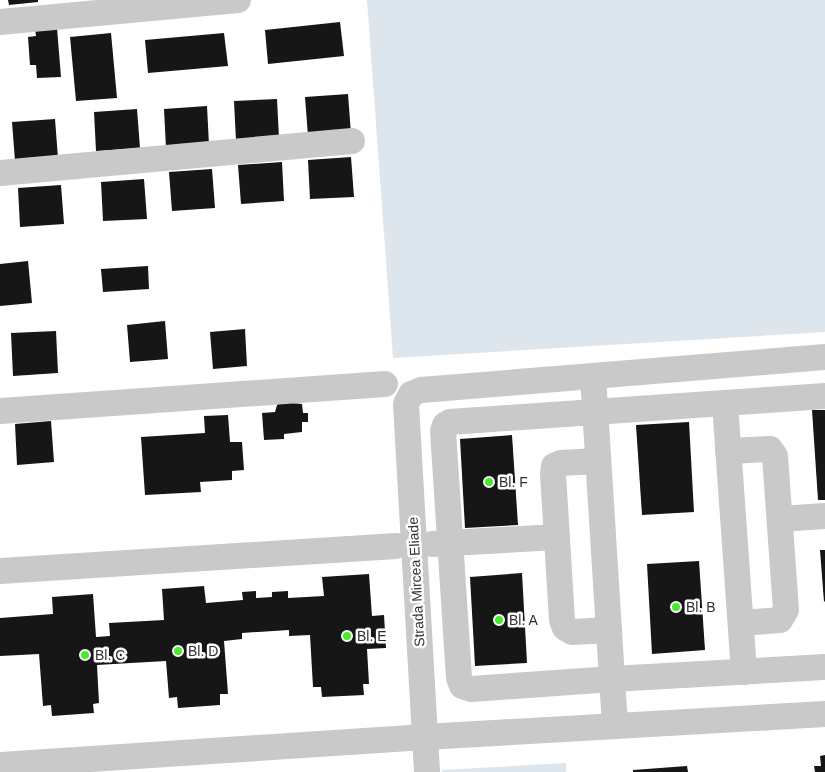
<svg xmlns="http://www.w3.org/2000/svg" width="825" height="772" font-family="Helvetica,sans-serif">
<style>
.green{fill:#dce6ec}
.building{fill:#161616}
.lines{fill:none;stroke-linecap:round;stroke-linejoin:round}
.minor{stroke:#c9c9c9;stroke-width:26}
.poi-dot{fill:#4ae92d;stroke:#fff;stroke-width:2}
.labels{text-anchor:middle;stroke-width:5;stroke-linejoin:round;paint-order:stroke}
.poi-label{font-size:14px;fill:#2f2f2f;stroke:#fff;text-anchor:start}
.street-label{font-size:14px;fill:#2f2f2f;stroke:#fff}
</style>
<rect width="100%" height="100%" fill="#fff"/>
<g class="green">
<polygon points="367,0 825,0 825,332 393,358"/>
<polygon points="566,763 566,772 442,772 442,770"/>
</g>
<g class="building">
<polygon points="8,0 38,0 38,2 9,5"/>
<polygon points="340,22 344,56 268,64 265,30"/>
<polygon points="57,28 61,77 37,78 36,65 30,65 28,37 36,36 35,29"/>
<polygon points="111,33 117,98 76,101 70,37"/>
<polygon points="224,33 228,66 148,73 145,40"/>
<polygon points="348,94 351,134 308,136 305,97"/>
<polygon points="277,99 279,138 236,141 234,101"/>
<polygon points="207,106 209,145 166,148 164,109"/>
<polygon points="137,109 140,148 96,151 94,112"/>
<polygon points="55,119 58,158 15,161 12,122"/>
<polygon points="351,157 354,197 310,199 308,160"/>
<polygon points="282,162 284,201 241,204 238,165"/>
<polygon points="212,169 215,208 172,211 169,172"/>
<polygon points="144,179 147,219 103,221 101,182"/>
<polygon points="61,185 64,224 20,227 18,188"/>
<polygon points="28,261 32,303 0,306 0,264"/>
<polygon points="148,266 149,289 103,292 101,269"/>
<polygon points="165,321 168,359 130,362 127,325"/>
<polygon points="245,329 247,366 213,369 210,332"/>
<polygon points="56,331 58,373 13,376 11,333"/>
<polygon points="281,402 302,404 303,413 308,413 308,422 302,422 302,432 284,434 284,439 264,440 262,413 275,412 277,405"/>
<polygon points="812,410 825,410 825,500 818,500"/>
<polygon points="228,415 230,442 242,442 244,470 232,471 232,480 200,482 201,492 145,495 141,437 205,433 204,416"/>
<polygon points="51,421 54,462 17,465 15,424"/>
<polygon points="689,422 694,512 642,515 636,425"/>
<polygon points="512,435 518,525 465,528 460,439"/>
<polygon points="820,550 825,550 825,601 824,602"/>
<polygon points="699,561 705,650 652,654 647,564"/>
<polygon points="522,573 527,663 475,666 470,577"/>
<polygon points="369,574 372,616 384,615 386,648 367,649 369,684 363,684 364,695 322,697 321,687 313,687 310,635 289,636 289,630 242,633 242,639 224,641 228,694 220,694 220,705 178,708 177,697 169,698 166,661 131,663 97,665 99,703 93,704 94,713 52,716 51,705 43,706 39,654 0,656 0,618 53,614 52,597 93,594 96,637 110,636 109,623 164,620 162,589 204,586 206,603 243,600 242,592 256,591 256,598 272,597 272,592 288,591 288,598 324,596 322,577"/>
<polygon points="825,755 825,772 815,772 814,766 821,766 820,756"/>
<polygon points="687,766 688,772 633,772 633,770"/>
</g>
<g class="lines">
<g class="minor">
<polyline points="0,22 238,0"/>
<polyline points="0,173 352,141"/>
<path d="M593,376C599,477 605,578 612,679L471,689L462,686L459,678L443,431L445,425L450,422C575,413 700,405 825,396"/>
<polyline points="725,403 744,672"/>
<polyline points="0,411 385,384"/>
<polyline points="728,451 770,449 775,456 786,610 780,620 742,623"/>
<polyline points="598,461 561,463 554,466 553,474 562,620 565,628 572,632 609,630"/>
<polyline points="781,519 825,516"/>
<polyline points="432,544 557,537"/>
<polyline points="0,571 396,546"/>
<polyline points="615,725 612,679 825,667"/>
<polyline points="0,765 425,737 825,714"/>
<polyline points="427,772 406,404 411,394 421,390 825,357"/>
</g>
</g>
<g class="poi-dot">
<circle cx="489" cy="482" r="5"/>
<circle cx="676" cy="607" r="5"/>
<circle cx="499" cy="620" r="5"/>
<circle cx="347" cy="636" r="5"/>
<circle cx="178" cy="651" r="5"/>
<circle cx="85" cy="655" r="5"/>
</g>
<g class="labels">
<g class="poi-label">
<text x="499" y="487">Bl. F</text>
<text x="686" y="612">Bl. B</text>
<text x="509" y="625">Bl. A</text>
<text x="357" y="641">Bl. E</text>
<text x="188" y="656">Bl. D</text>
<text x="95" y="660">Bl. C</text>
</g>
<g class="street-label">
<text transform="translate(416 582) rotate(-93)" y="5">Strada Mircea Eliade</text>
</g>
</g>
</svg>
